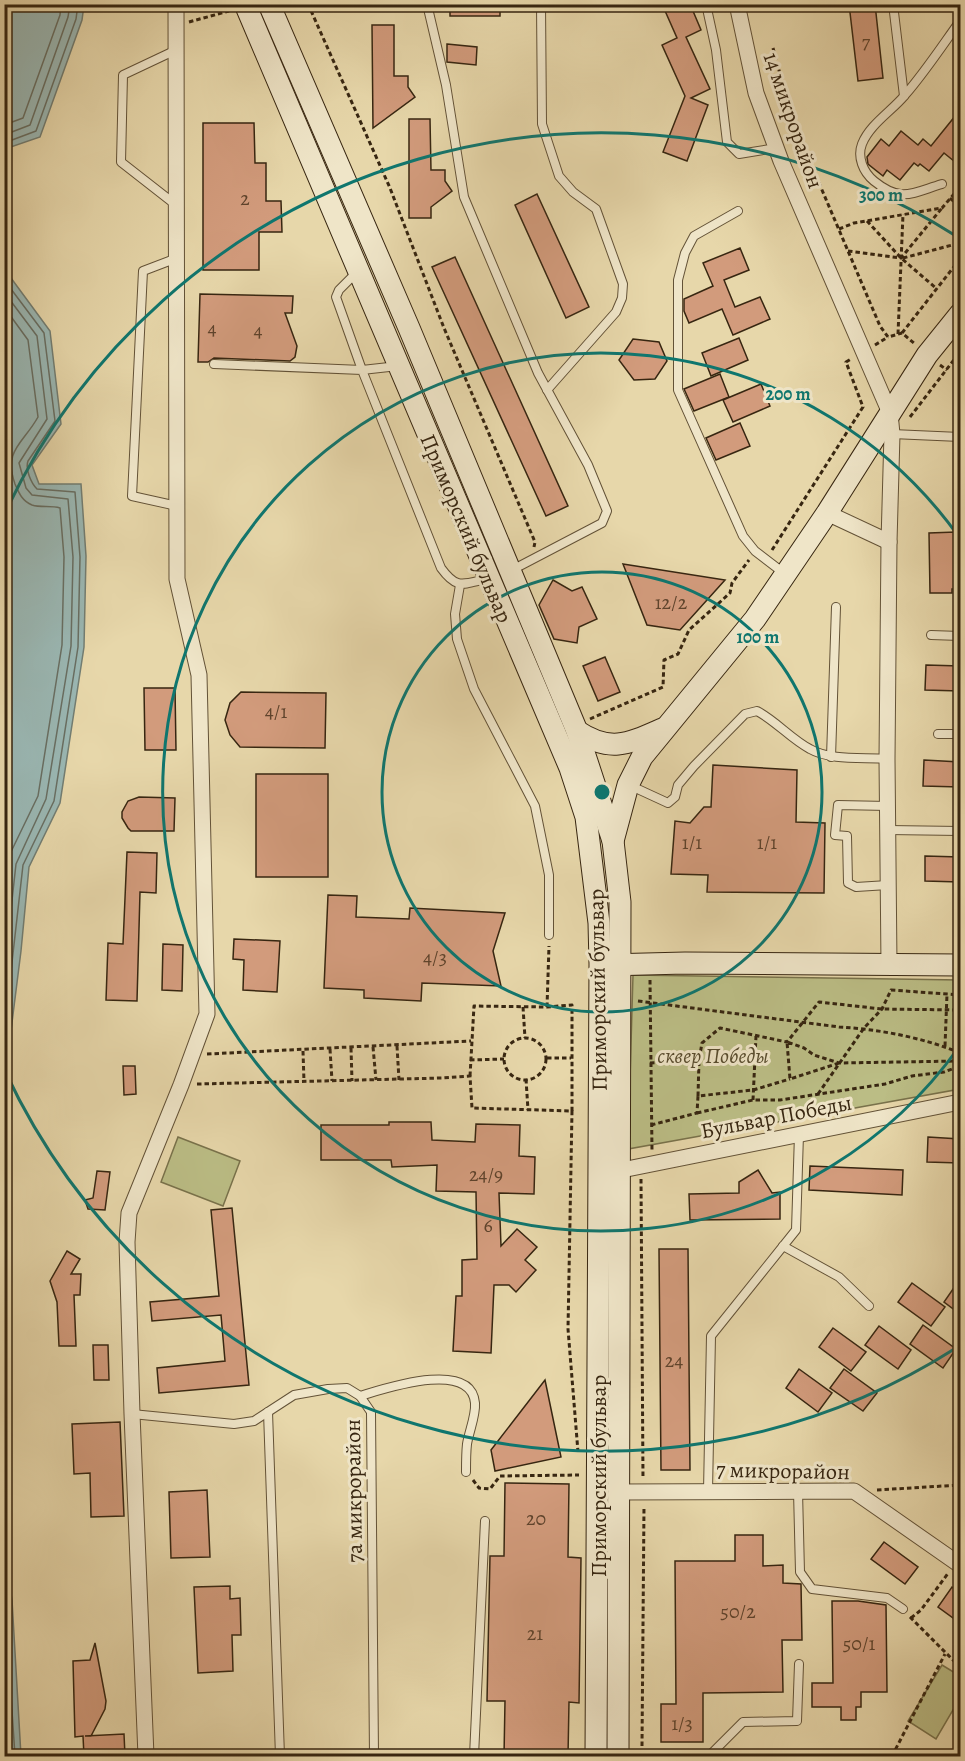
<svg xmlns="http://www.w3.org/2000/svg" width="965" height="1761" font-family="Alegreya,serif">
<style>
.green{fill:#bbbd85;stroke:#79724b;stroke-width:1.5}
.water{fill:#9ab7b3;stroke:#727d72;stroke-width:1.5}
.lines{fill:none;stroke-linecap:round;stroke-linejoin:round}
.shore{stroke:#686e62;stroke-width:1.5}
.building{fill:#d29b7c;stroke:#372611;stroke-width:1.5}
.lane-casing{stroke:#635237;stroke-width:10}
.street-casing{stroke:#635237;stroke-width:17}
.secondary-casing{stroke:#372611;stroke-width:23}
.path{stroke:#372611;stroke-width:3;stroke-dasharray:4.5 3;stroke-linecap:butt}
.lane{stroke:#efe5c8;stroke-width:8}
.street{stroke:#efe5c8;stroke-width:15}
.secondary{stroke:#efe5c8;stroke-width:21}
.ring{fill:none;stroke:#0f766e;stroke-width:3}
.labels{text-anchor:middle;stroke-width:6;stroke-linejoin:round;paint-order:stroke}
.number-label{font-size:20px;fill:#5e432c}
.street-label{font-size:22px;fill:#372611;stroke:#efe5c8}
.park-label{font-size:22px;font-style:italic;fill:#584c2e;stroke:#efe5c8}
.centre{fill:#0f766e;stroke:#efe5c8;stroke-width:3}
.ring-label{font-size:18px;text-anchor:middle;font-weight:bold;fill:#0f766e;stroke:#efe5c8;stroke-width:6;stroke-linejoin:round;paint-order:stroke}
</style>
<rect width="100%" height="100%" fill="#e7d7aa"/>
<filter id="stains"><feTurbulence type="fractalNoise" baseFrequency=".00333" numOctaves="4"/><feColorMatrix values="0 0 0 0 .2 0 0 0 0 .09 0 0 0 0 .02 0 0 0 .5 -.17"/></filter>
<radialGradient id="worn" r=".72"><stop offset=".6" stop-color="#630" stop-opacity="0"/><stop offset="1" stop-color="#630" stop-opacity=".3"/></radialGradient>
<g class="green">
<polygon points="633,975 960,980 960,1089 628,1149"/>
<polygon points="178,1137 240,1161 223,1206 161,1182"/>
<polygon points="942,1665 960,1676 960,1698 936,1739 908,1721"/>
</g>
<g class="water">
<polygon points="4,5 84,5 82,20 40,137 5,149"/>
<polygon points="5,277 11,278 50,331 61,424 32,465 39,484 81,484 86,556 84,647 60,803 29,867 21,951 5,1078"/>
<polygon points="4,1549 12,1600 21,1756 5,1756"/>
</g>
<g class="lines">
<g class="shore">
<polyline points="4,125 23,118 60,15 61,4"/>
<polyline points="4,135 30,125 68,17 70,4"/>
<polyline points="4,143 36,131 76,19 78,4"/>
<path d="M4,283L8,285L44,333L55,421L28,461C25,469 31,483 37,489L75,492L80,557L78,647L54,801L23,865L4,1033"/>
<polyline points="4,292 37,336 47,419 19,463 26,488 32,495 68,499 73,557 71,646 46,799 16,864 4,973"/>
<path d="M4,307L28,340L38,417C23,444 3,450 15,484C19,493 22,501 32,505C41,508 51,505 60,508L64,557L62,645L38,796L8,858L4,884"/>
<polyline points="4,1591 15,1756"/>
</g>
</g>
<g class="building">
<rect x="450" y="4" width="50" height="12"/>
<polygon points="662,4 690,4 701,30 686,37 710,89 691,98 708,105 687,161 663,152 685,96 662,45 677,38"/>
<polygon points="849,4 875,4 883,78 858,81"/>
<polygon points="372,25 394,25 394,76 408,76 408,87 415,97 373,128"/>
<polygon points="447,44 477,47 476,65 447,62"/>
<polygon points="960,110 960,166 944,153 929,171 920,164 918,166 914,163 900,180 887,170 883,176 868,164 867,157 881,139 889,146 901,131 918,145 923,139 931,146"/>
<polygon points="409,119 430,119 431,170 445,170 445,181 452,191 431,207 431,218 409,218"/>
<polygon points="203,123 254,123 255,163 266,163 266,201 281,201 282,232 259,232 259,270 203,270"/>
<polygon points="537,194 589,307 566,318 515,205"/>
<polygon points="740,248 749,270 724,280 735,307 760,297 770,319 733,335 722,309 689,323 684,311 684,299 713,286 703,263"/>
<polygon points="455,257 568,506 546,516 432,267"/>
<polygon points="200,294 293,296 292,313 285,313 297,346 295,357 290,361 214,358 208,362 198,362"/>
<polygon points="739,338 748,360 711,376 702,353"/>
<polygon points="633,339 659,342 667,361 655,379 634,380 619,360"/>
<polygon points="720,374 729,397 694,411 684,389"/>
<polygon points="761,384 770,406 733,422 723,400"/>
<polygon points="740,423 750,446 716,460 706,438"/>
<polygon points="956,532 956,539 960,539 960,589 952,589 952,593 930,593 929,533"/>
<polygon points="623,564 725,580 680,630 647,625"/>
<polygon points="553,580 572,591 582,587 597,619 579,627 577,643 554,639 539,605"/>
<polygon points="605,657 620,692 598,701 583,666"/>
<polygon points="926,665 960,666 960,691 925,690"/>
<polygon points="144,688 175,688 176,750 145,750"/>
<polygon points="241,692 326,693 325,748 240,747 230,735 225,720 230,703"/>
<polygon points="924,760 960,762 960,787 923,786"/>
<polygon points="713,765 797,770 796,822 825,823 824,893 707,892 708,875 671,874 675,821 690,823 704,807 711,807"/>
<rect x="256" y="774" width="72" height="103"/>
<polygon points="139,797 175,798 174,831 131,831 128,828 122,818 122,812 128,801"/>
<polygon points="127,852 157,853 156,893 140,892 137,1001 106,1000 108,943 123,944"/>
<polygon points="925,856 960,857 960,882 925,881"/>
<polygon points="328,895 357,896 356,917 409,919 410,908 505,913 493,951 501,986 422,983 421,1001 364,998 364,990 324,988"/>
<polygon points="234,939 280,941 277,992 243,990 244,960 233,959"/>
<polygon points="163,944 183,945 182,991 162,990"/>
<polygon points="123,1066 135,1066 136,1094 124,1095"/>
<polygon points="389,1122 431,1122 432,1140 475,1142 476,1124 520,1125 519,1156 535,1157 534,1194 499,1193 501,1246 517,1229 537,1247 525,1260 536,1270 516,1292 509,1285 494,1285 491,1353 453,1351 456,1296 462,1296 462,1260 477,1259 476,1192 436,1191 437,1165 392,1167 391,1160 321,1160 321,1125 389,1125"/>
<polygon points="928,1137 960,1139 960,1163 927,1162"/>
<polygon points="810,1166 903,1170 902,1195 809,1190"/>
<polygon points="758,1170 772,1193 780,1192 780,1219 690,1220 689,1194 739,1193 739,1182"/>
<polygon points="97,1171 110,1172 105,1210 88,1209 85,1200 93,1198"/>
<polygon points="232,1208 249,1385 159,1393 157,1368 225,1361 221,1315 152,1321 150,1302 219,1296 211,1210"/>
<polygon points="659,1249 688,1249 690,1470 661,1470"/>
<polygon points="67,1251 80,1259 71,1274 81,1274 80,1295 74,1295 76,1346 59,1346 57,1302 50,1281"/>
<polygon points="960,1279 960,1314 944,1302"/>
<polygon points="912,1283 945,1307 931,1326 898,1302"/>
<polygon points="923,1325 956,1349 943,1368 910,1344"/>
<polygon points="879,1326 911,1350 898,1369 865,1345"/>
<polygon points="833,1328 866,1352 851,1371 819,1347"/>
<polygon points="93,1345 108,1345 109,1380 94,1380"/>
<polygon points="799,1369 832,1393 818,1412 786,1388"/>
<polygon points="844,1369 877,1393 863,1411 830,1388"/>
<polygon points="545,1380 561,1457 495,1471 491,1450"/>
<polygon points="120,1422 124,1516 91,1517 90,1473 74,1474 72,1424"/>
<polygon points="505,1483 569,1484 568,1557 581,1558 579,1703 569,1702 568,1756 504,1756 505,1701 487,1701 490,1556 504,1556"/>
<polygon points="207,1490 210,1557 171,1558 169,1492"/>
<polygon points="735,1535 763,1535 763,1566 783,1565 783,1583 801,1584 802,1640 782,1640 783,1692 703,1693 703,1742 661,1742 661,1704 676,1704 675,1561 735,1561"/>
<polygon points="884,1542 918,1567 905,1584 871,1559"/>
<polygon points="230,1586 230,1599 240,1598 241,1635 232,1635 233,1671 198,1673 194,1587"/>
<polygon points="952,1587 960,1593 960,1623 938,1607"/>
<polygon points="832,1601 858,1601 886,1605 887,1692 861,1692 861,1707 856,1707 856,1720 841,1720 841,1707 812,1707 812,1683 833,1683"/>
<polygon points="95,1643 106,1701 105,1709 91,1736 85,1736 124,1734 125,1756 84,1756 83,1736 75,1737 73,1661 90,1660"/>
</g>
<g class="lines">
<g class="lane-casing">
<g id="lane">
<polyline points="427,4 446,85 464,197 538,373 588,465 607,511 602,523 512,570"/>
<polyline points="541,4 542,124 559,176 573,192 596,209 623,284 622,298 616,312 547,390"/>
<polyline points="706,4 716,50 727,142 739,154 776,148"/>
<polyline points="893,4 904,96"/>
<path d="M942,184C912,193 901,203 874,181C863,172 857,157 862,144C870,124 892,111 905,95C925,72 942,46 960,21"/>
<polyline points="176,205 121,162 123,75 176,50"/>
<polyline points="738,211 694,236 685,253 678,280 678,390 743,536 755,551 785,574"/>
<polyline points="177,258 143,271 132,496 177,506"/>
<polyline points="357,272 339,290 336,297 362,370 398,366"/>
<path d="M214,364L362,370L441,568C457,590 463,584 487,579"/>
<polyline points="892,434 960,437"/>
<polyline points="460,585 455,614 457,639 474,689 535,806 549,875 549,935"/>
<polyline points="931,635 960,636"/>
<polyline points="938,734 960,734"/>
<polyline points="831,757 836,607"/>
<path d="M629,785L668,803L675,797L678,785L694,766L745,714L757,711C776,721 791,739 810,749C831,761 863,757 887,759"/>
<polyline points="888,806 838,805 835,835 847,836 848,883 856,887 888,885"/>
<polyline points="888,830 960,831"/>
<polyline points="783,1246 839,1277 869,1306"/>
<path d="M360,1396C384,1389 471,1359 475,1403C476,1416 469,1431 467,1444C466,1453 466,1463 466,1472"/>
<polyline points="268,1412 280,1756"/>
<polyline points="132,1414 234,1424 254,1421 294,1395 328,1389 347,1388 360,1396 371,1412 374,1756"/>
<polyline points="708,1491 711,1336 796,1230 799,1134"/>
<polyline points="798,1491 800,1572 812,1589 887,1598 903,1609"/>
<polyline points="474,1756 485,1521"/>
<polyline points="619,1756 638,1756"/>
<polyline points="709,1756 743,1722 797,1721 799,1664"/>
</g>
</g>
<g class="street-casing">
<g id="street">
<polyline points="737,4 756,93 781,161 890,413 892,434 889,542 887,759 889,965"/>
<polyline points="827,513 889,542"/>
<polyline points="612,1172 960,1102"/>
<polyline points="618,1492 854,1491 960,1565"/>
<polyline points="146,1756 132,1414 127,1242 129,1213 181,1085 207,1014 199,675 177,579 176,4"/>
</g>
</g>
<g class="secondary-casing">
<g id="secondary">
<polyline points="245,4 570,768 586,817 599,923 600,964 596,1756"/>
<polyline points="269,4 409,328 577,731 613,841 620,902 618,1756"/>
<path d="M577,731C610,753 628,744 662,729"/>
<polyline points="613,841 628,785 642,757 755,619 827,513 927,355 960,314"/>
<polyline points="606,965 685,963 960,965"/>
</g>
</g>
<g class="path">
<polyline points="308,4 390,188 444,328 535,542 534,547"/>
<polyline points="189,22 229,11"/>
<polyline points="773,48 793,122 880,326 888,337 902,333 915,344"/>
<polyline points="950,198 960,207"/>
<polyline points="867,221 901,258 937,289"/>
<polyline points="839,229 854,223 942,208 960,187"/>
<polyline points="848,251 901,258 942,208"/>
<polyline points="903,258 960,243"/>
<polyline points="902,333 960,259"/>
<polyline points="898,334 903,214"/>
<polyline points="875,345 888,337"/>
<polyline points="940,365 947,370"/>
<polyline points="910,417 960,352"/>
<polyline points="772,550 863,407 846,362 851,359"/>
<polyline points="590,719 663,687 664,660 678,654 689,630 730,593 732,583 749,560"/>
<polyline points="650,980 652,1151"/>
<path d="M638,1001L839,1027C878,1029 925,1038 960,1053"/>
<polyline points="523,1007 525,1038"/>
<polyline points="547,1007 549,946"/>
<circle cx="525" cy="1059" r="21"/>
<polyline points="397,1046 399,1080"/>
<polyline points="945,1046 947,994"/>
<polyline points="373,1047 376,1080"/>
<polyline points="351,1048 352,1081"/>
<polyline points="330,1049 332,1081"/>
<polyline points="303,1051 304,1082"/>
<polyline points="207,1054 471,1041"/>
<polyline points="547,1058 571,1058"/>
<polyline points="470,1060 504,1059"/>
<polyline points="650,1063 699,1060"/>
<polyline points="839,1063 790,1079 787,1042 804,1048 814,1055 839,1063 960,1061"/>
<polyline points="470,1076 474,1006 547,1007 572,1005 572,1111"/>
<polyline points="526,1079 528,1110"/>
<polyline points="197,1084 442,1078 470,1076 472,1108 572,1111 568,1329 578,1452"/>
<polyline points="818,1094 864,1028 882,1009 891,990 960,995"/>
<polyline points="698,1096 699,1060 702,1043 720,1028 787,1042 819,1002 882,1009 960,1010"/>
<polyline points="753,1100 756,1036"/>
<polyline points="697,1113 753,1100 780,1100 885,1084 912,1076 944,1072 960,1066"/>
<polyline points="651,1125 697,1113 698,1096 753,1090 790,1079"/>
<polyline points="641,1179 643,1479"/>
<polyline points="473,1480 479,1488 490,1489 500,1476 579,1475"/>
<polyline points="877,1490 960,1485"/>
<polyline points="910,1617 960,1667"/>
<polyline points="911,1618 921,1610 949,1572"/>
<polyline points="642,1746 644,1506"/>
<polyline points="892,1756 945,1654"/>
</g>
<use href="#lane" class="lane"/>
<use href="#street" class="street"/>
<use href="#secondary" class="secondary"/>
</g>
<g class="ring">
<circle cx="602" cy="792" r="220"/>
<path d="M959 1047A439 439 0 1 1 959 537"/>
<path d="M956 1348A659 659 0 0 1 5 1071M5 513A659 659 0 0 1 956 236"/>
</g>
<g class="labels">
<g class="number-label">
<text x="866" y="48">7</text>
<text x="245" y="205">2</text>
<text x="212" y="335">4</text>
<text x="258" y="337">4</text>
<text x="671" y="609">12/2</text>
<text x="276" y="718">4/1</text>
<text x="692" y="849">1/1</text>
<text x="767" y="849">1/1</text>
<text x="435" y="964">4/3</text>
<text x="486" y="1181">24/9</text>
<text x="488" y="1232">6</text>
<text x="674" y="1367">24</text>
<text x="536" y="1525">20</text>
<text x="738" y="1618">50/2</text>
<text x="535" y="1640">21</text>
<text x="859" y="1650">50/1</text>
<text x="682" y="1730">1/3</text>
</g>
<g class="street-label">
<text transform="translate(794 120) rotate(71)" y="8">14 микрорайон</text>
<text transform="translate(467 528) rotate(67)" y="8">Приморский бульвар</text>
<text transform="translate(597 990) rotate(-91)" y="8">Приморский бульвар</text>
<text transform="translate(776 1116) rotate(-11)" y="8">Бульвар Победы</text>
<text transform="translate(783 1470) rotate(1)" y="8">7 микрорайон</text>
<text transform="translate(598 1476) rotate(-90)" y="8">Приморский бульвар</text>
<text transform="translate(353 1491) rotate(-91)" y="8">7а микрорайон</text>
</g>
<g class="park-label">
<text x="713" y="1063">сквер Победы</text>
</g>
</g>
<circle cx="602" cy="792" r="9" class="centre"/>
<g class="ring-label">
<text x="881" y="201">300 m</text>
<text x="788" y="400">200 m</text>
<text x="758" y="643">100 m</text>
</g>
<rect width="965" height="1761" fill="none" stroke="#e7d7aa" stroke-width="24"/>
<rect x="6" y="6" width="953" height="1749" fill="none" stroke="#372611" stroke-width="3"/>
<rect x="12" y="12" width="941" height="1737" fill="none" stroke="#372611" stroke-width="1.5"/>
<rect width="100%" height="100%" filter="url(#stains)"/>
<rect width="100%" height="100%" fill="url(#worn)"/>
</svg>
